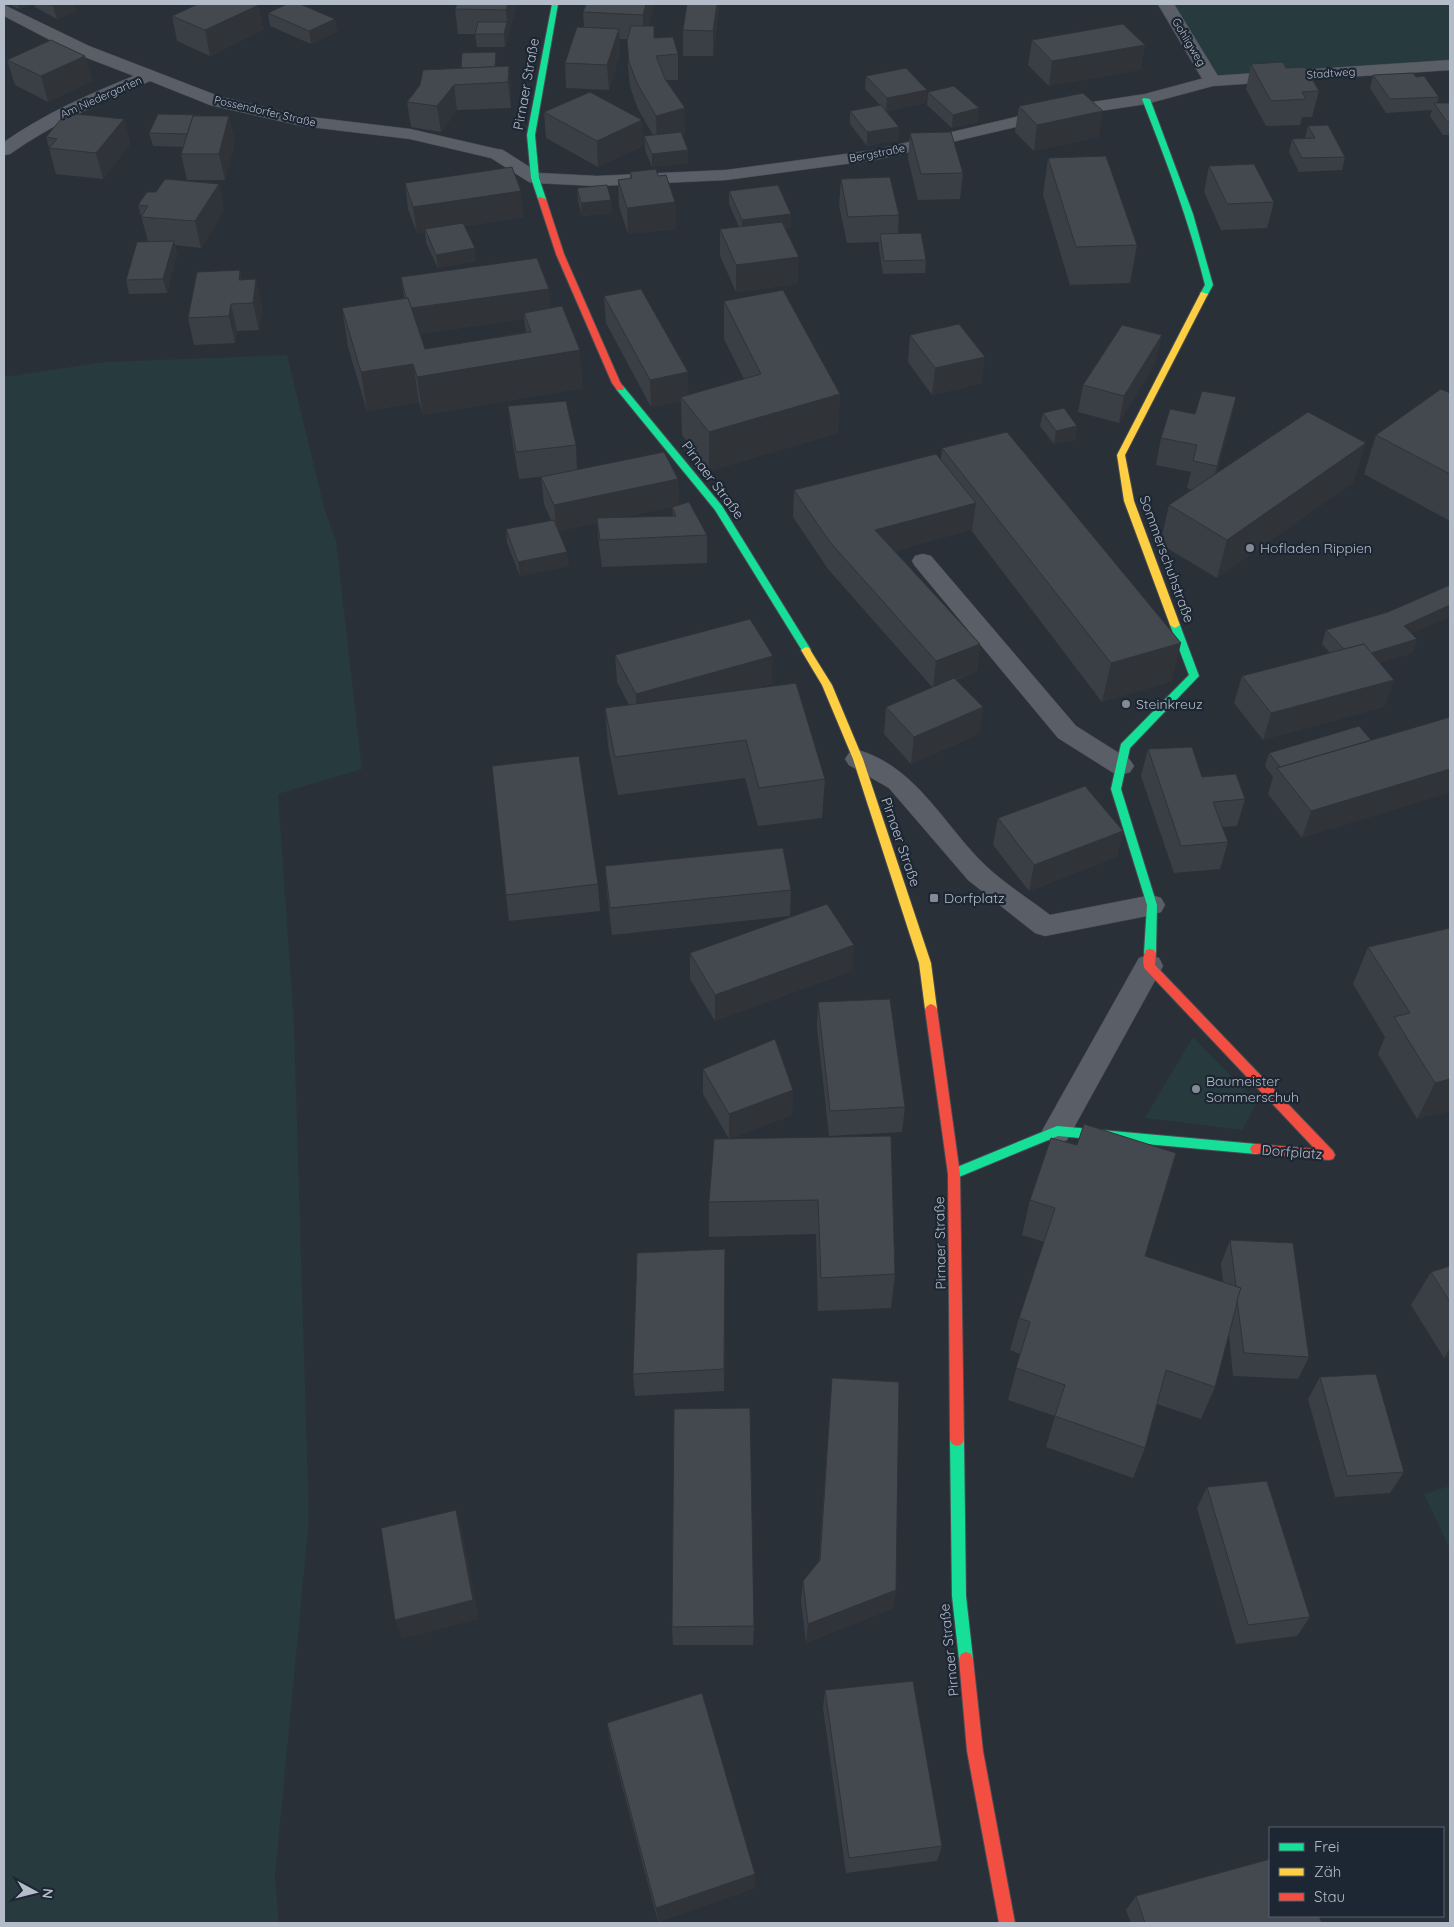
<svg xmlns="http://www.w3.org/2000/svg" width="1454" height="1927" font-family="Quicksand,sans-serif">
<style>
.green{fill:#273a3e}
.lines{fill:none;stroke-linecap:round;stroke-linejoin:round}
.lane-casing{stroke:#484c53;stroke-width:1}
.street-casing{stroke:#484c53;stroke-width:1}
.fast-casing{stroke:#484c53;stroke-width:2}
.slow-casing{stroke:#484c53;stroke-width:2}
.jam-casing{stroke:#484c53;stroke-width:2}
.lane{fill:#5a5e66;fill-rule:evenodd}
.street{fill:#5a5e66;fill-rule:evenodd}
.fast{fill:#16e098;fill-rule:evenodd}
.slow{fill:#ffcf43;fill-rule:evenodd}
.jam{fill:#f24e42;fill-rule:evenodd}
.wall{fill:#3a3f45;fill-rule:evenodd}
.shaded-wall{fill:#303338}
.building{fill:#444950;stroke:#303338}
.poi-dot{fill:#848b96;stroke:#1d2633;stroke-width:2}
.labels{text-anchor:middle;stroke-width:4.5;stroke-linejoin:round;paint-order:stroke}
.far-street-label{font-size:11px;fill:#b4bcc9;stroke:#1d2633}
.street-label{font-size:14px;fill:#b4bcc9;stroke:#1d2633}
.poi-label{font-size:14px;fill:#b4bcc9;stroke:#1d2633;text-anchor:start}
</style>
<rect width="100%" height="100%" fill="#2a3038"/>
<g class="green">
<polygon points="1166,4 1450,4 1450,65 1212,81"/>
<polygon points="287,355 324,507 336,541 362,769 278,794 294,1024 309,1519 275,1876 279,1923 4,1923 4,377 105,362"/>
<polygon points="1193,1037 1257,1102 1242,1130 1145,1118"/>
<polygon points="1450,1486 1450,1549 1424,1494"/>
</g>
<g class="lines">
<g class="lane-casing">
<g id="lane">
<polygon points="1158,4 1174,4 1221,81 1218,85 1206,85"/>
<polygon points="923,554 931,556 1076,726 1130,760 1134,766 1130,772 1121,775 1112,772 1058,738 915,566 912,561 915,556"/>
<polygon points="1149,955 1159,958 1163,966 1067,1140 1057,1143 1047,1140 1042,1131 1047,1122 1139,958"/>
</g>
</g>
<g class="street-casing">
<g id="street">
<path d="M4,5L89,46L221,97L302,116L410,129L497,149L503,150L539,173L597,176L726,170L875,150L1054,108L1145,94L1212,76L1450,60V70L1213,86L1146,104L1054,118L875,160L726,180L597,186L535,183L529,182L491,158L410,139L302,126L210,105L150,81C101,102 54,123 10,154L4,155V142C44,114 89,94 134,76L77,54L4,16Z"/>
<path d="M858,750C917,767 944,826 986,866C1005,884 1029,899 1050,915L1152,895L1161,898L1165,905L1161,912L1152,915L1045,936L1035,933L968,880L889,788L849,765L845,759L849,753Z"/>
</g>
</g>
<g class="fast-casing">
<g id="fast">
<polygon points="552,4 558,4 535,135 539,178 546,199 542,201 538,199 531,178 527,135"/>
<path d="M1144,98L1150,99L1193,214L1213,285L1207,296L1200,294L1205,285C1189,221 1166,160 1142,99Z"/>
<polygon points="620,385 623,386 722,506 811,650 809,652 803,652 715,510 617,390 616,388"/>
<polygon points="1175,622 1180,625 1199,676 1130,748 1121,789 1157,905 1156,953 1154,956 1146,956 1144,953 1147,905 1111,789 1121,744 1189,675 1170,625"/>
<polygon points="1057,1126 1256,1144 1260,1145 1262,1149 1260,1153 1256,1154 1058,1136 954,1179 950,1178 948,1174 950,1170"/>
<polygon points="957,1434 962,1436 964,1440 966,1596 973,1659 971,1664 966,1666 961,1664 959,1659 952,1596 950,1440 952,1436"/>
</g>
</g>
<g class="slow-casing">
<g id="slow">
<polygon points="1201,292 1208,294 1125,455 1134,501 1180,625 1175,628 1170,625 1124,501 1117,455"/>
<polygon points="806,647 809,648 832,685 863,759 931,963 937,1009 935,1012 927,1012 925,1009 919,963 853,759 822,685 801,650"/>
</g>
</g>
<g class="jam-casing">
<g id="jam">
<polygon points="539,197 546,199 564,254 620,382 624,388 623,390 617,390 612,383 556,254 538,199"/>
<path d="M1150,949L1154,950L1156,953L1155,965L1333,1151L1335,1155L1333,1159L1329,1160L1252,1153L1250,1149L1252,1145L1256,1144L1315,1149L1145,969C1142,964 1143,955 1146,950Z"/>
<polygon points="931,1004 935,1006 937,1009 960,1174 964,1440 962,1444 957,1446 952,1444 950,1440 948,1174 925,1009 927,1006"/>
<polygon points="966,1652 971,1654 973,1659 983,1751 1015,1923 999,1923 967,1751 959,1659 961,1654"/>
</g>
</g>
<use href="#lane" class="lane"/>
<use href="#street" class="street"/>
<use href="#fast" class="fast"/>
<use href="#slow" class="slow"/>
<use href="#jam" class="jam"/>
</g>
<g class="wall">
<polygon points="9,4 74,4 76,11 57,19 35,7 34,4 19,9"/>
<polygon points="457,4 517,4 505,47 477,47 475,34 458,34 455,9"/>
<polygon points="687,4 719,4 719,9 713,56 683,56 683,30"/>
<polygon points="653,10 648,26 654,38 678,54 678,80 666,80 685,108 685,134 682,135 688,163 652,167 645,150 644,136 653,135 638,109 630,87 628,66 628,39 619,39 620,54 609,90 566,88 565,63 584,27 583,12"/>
<polygon points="268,13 335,19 337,32 311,44 270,26"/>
<polygon points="172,16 264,29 210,56 177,41"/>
<polygon points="1032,40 1145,45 1140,70 1049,86 1028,65"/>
<polygon points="85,56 92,81 48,102 15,85 7,60"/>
<polygon points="1251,64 1286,68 1319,91 1312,117 1302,117 1300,125 1266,126 1246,89"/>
<polygon points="497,66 509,66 511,91 511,108 457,110 441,132 411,127 407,102"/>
<polygon points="1373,75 1416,77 1439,97 1437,103 1450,103 1450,135 1443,135 1430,116 1432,110 1386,113 1370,88"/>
<polygon points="866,76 927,90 926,103 886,112 899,127 898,140 867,146 850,124 850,111 880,105 865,89"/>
<polygon points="928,92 978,122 952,128 927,105"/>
<polygon points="1019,106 1099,137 1034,151 1015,132"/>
<polygon points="544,112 642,120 643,146 598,167 546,138"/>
<polygon points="201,116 235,141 225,180 187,180 181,154 183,147 153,146 149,133"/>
<polygon points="124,119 130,144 103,179 56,174 46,137"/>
<polygon points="1308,126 1345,157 1342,170 1299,172 1289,152 1292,139 1305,138"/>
<polygon points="910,133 963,173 960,199 918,200 908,159"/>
<polygon points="1048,158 1137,245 1130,283 1070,285 1043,195"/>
<polygon points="1209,166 1274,202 1267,228 1221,230 1204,192"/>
<polygon points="630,172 658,176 675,202 676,229 628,234 619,206 618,180 630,179"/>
<polygon points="841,179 899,215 898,234 926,260 925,273 883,274 879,248 879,242 847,243 839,205"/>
<polygon points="405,183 524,217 465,226 476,261 438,268 426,243 425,232 417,233 408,209"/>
<polygon points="219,184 224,210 201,248 175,245 177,254 167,293 129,294 126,280 148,241 138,205 156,192"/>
<polygon points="577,188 611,200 612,213 582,216 578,201"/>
<polygon points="729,191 791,214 791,227 785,228 798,284 736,292 720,256 720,229 739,227 729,204"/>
<polygon points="240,270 242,280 256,279 262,306 259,330 237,331 235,343 194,345 188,318"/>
<path d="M401,277L550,308L583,388L423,415L419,402L367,411L348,347L342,308L404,298ZM524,319L526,332L425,349L420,334Z"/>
<polygon points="604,296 688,395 744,379 724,339 724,301 840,394 838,433 709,471 682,435 681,401 651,407 606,323"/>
<polygon points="910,335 982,383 932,395 908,362"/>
<polygon points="1156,362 1119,423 1078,412 1083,385"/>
<polygon points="1450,393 1450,521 1364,474 1376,435"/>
<polygon points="1236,397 1230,424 1216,474 1354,482 1217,578 1160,544 1169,505 1192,490 1187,488 1191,472 1156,465 1161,438 1195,414"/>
<path d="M508,406L576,445L577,470L678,479L679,505L707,535V563L602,567L599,545L597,523L559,531L569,566L520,576L507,543L506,529L551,520L544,504L541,477L547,476L519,479L511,433ZM672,507L673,516L625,517Z"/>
<polygon points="1043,413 1077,426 1075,440 1054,444 1040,426"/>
<polygon points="942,448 1172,681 1102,702 971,530 895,551 980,644 977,671 956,680 983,707 979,734 911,764 884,734 886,707 932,687 828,569 793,517 794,490 941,459"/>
<polygon points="1326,630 1412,634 1417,639 1412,653 1379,663 1394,680 1384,707 1263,740 1234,703 1242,676 1330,653 1322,644"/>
<polygon points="615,655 772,683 752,689 825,779 822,818 758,826 745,778 618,795 608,746 605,708 629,705 617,682"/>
<polygon points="1359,726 1302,838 1268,794 1273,777 1265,766 1269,753"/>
<polygon points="1148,749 1245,799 1237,826 1222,827 1228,842 1220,869 1174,873 1141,776"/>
<polygon points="998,818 1123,831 1117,857 1029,891 993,845"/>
<polygon points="605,866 791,890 790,916 612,935 607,893"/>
<polygon points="598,884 600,911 509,921 506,895"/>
<polygon points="1450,928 1450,1111 1417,1119 1378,1054 1385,1037 1353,984 1368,947"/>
<polygon points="854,945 852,971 715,1021 690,979 690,953"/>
<polygon points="818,1002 905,1107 902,1132 829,1136 817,1027"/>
<polygon points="703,1069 793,1090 792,1115 729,1139 703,1094"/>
<polygon points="891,1136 895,1274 891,1308 818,1311 816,1234 709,1237 709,1202"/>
<polygon points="1051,1138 1145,1256 1223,1282 1221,1264 1230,1240 1309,1357 1298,1379 1233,1376 1229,1334 1215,1387 1201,1419 1157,1404 1145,1448 1133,1478 1046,1447 1055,1416 1008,1400 1020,1354 1010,1350 1019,1318 1044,1242 1022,1235 1030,1200"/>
<polygon points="1450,1266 1450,1356 1444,1358 1411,1305 1431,1272"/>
<polygon points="725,1273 724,1391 635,1396 633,1374"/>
<polygon points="1320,1377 1404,1472 1390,1493 1335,1497 1308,1399"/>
<polygon points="832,1378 896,1590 892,1609 806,1643 801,1601 803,1581 819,1561"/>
<polygon points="1207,1487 1310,1617 1297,1636 1236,1644 1197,1508"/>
<polygon points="754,1626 753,1645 673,1645 672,1627"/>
<polygon points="825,1690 942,1846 937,1861 846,1873 823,1708"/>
<polygon points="607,1723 755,1874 755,1888 658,1922 610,1740"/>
<polygon points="1136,1896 1322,1923 1131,1923 1126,1910"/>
</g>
<g class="shaded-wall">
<polygon points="18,4 34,4 19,9"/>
<polygon points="60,4 74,4 76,11 57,19 53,6"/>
<polygon points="508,4 517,4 505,47 504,34 507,22 506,10"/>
<polygon points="646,4 653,4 653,10 643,40 643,15"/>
<polygon points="717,4 719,4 719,9 713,56 713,31"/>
<polygon points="259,5 264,29 210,56 205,30"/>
<polygon points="335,19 337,32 311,44 309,31"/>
<polygon points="619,29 620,54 609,90 607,65"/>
<polygon points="1145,45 1140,70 1049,86 1052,61"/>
<polygon points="496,52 497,65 496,83 494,74"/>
<polygon points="85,56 92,81 48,102 41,76"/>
<polygon points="509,66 511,91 511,108 508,82"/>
<polygon points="454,85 457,110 441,132 437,106"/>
<polygon points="927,90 926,103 886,112 887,98"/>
<polygon points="685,108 685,134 657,142 656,116"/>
<polygon points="979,108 978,122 952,128 953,115"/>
<polygon points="1103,111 1099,137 1034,151 1037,125"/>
<polygon points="229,116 235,141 225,180 219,154"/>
<polygon points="124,119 130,144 103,179 96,153"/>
<polygon points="642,120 643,146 598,167 597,141"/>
<polygon points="899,127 898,140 867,146 867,132"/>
<polygon points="688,150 688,163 652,167 652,154"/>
<polygon points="219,184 224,210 201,248 195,221"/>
<polygon points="521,191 524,217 426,232 425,229 425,232 417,233 413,207"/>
<polygon points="611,200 612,213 582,216 581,203"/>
<polygon points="675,202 676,229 628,234 627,208"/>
<polygon points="791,214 791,227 742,233 742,220"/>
<polygon points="174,241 177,254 167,293 163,279"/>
<polygon points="475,248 476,261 438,268 436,255"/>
<polygon points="799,257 798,284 736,292 736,265"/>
<polygon points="240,270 246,297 239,280"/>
<polygon points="256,279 262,306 259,330 253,303"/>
<polygon points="549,289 551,315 524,313 524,319 413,335 409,309"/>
<polygon points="231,304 237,331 235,343 229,316"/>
<polygon points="1162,335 1156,362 1119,423 1124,396"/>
<polygon points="580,350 583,388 423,415 417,377"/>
<polygon points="985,357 982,383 932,395 935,368"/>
<polygon points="413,364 419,402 367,411 361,372"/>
<polygon points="688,372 689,399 681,397 681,401 651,407 650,380"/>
<polygon points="840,394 838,433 709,471 709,432"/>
<polygon points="1236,397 1230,424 1210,493 1217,466"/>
<polygon points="1077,426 1075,440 1054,444 1056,431"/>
<polygon points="1366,443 1354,482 1217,578 1227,540"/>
<polygon points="678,479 679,506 598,523 597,518 597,523 557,532 554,505"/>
<polygon points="976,503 972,530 873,557 875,530"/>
<polygon points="567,552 569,566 520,576 518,562"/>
<polygon points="1450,605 1450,617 1399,639 1404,626"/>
<polygon points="1417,639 1412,653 1348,673 1353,659"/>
<polygon points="1181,643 1172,681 1102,702 1111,663"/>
<polygon points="980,644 977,671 933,688 936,661"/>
<polygon points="773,656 772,683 637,721 636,694"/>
<polygon points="1394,680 1384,707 1263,740 1271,713"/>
<polygon points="983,707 979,734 911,764 914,737"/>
<polygon points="1450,769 1450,793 1302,838 1311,811"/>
<polygon points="1123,831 1117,857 1029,891 1034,865"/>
<polygon points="854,945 852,971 715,1021 715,995"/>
<polygon points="1450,1079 1450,1111 1417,1119 1435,1083"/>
<polygon points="793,1090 792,1115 729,1139 729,1114"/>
<polygon points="1450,1348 1450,1356 1444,1358"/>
<polygon points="456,1510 462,1530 479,1619 402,1639 395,1620"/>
<polygon points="896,1590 892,1609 806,1643 808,1624"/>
<polygon points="755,1874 755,1888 658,1922 656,1908"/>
</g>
<g class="building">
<polygon points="48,4 60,4 53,6"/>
<polygon points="198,4 257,4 259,5 205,30 172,16"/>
<polygon points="287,4 300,4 335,19 309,31 268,13"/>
<polygon points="457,4 508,4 506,10 455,9"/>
<polygon points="586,4 646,4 643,15 583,12"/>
<polygon points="687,4 717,4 713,31 683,30"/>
<polygon points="478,22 507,22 504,34 475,34"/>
<polygon points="1123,24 1145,45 1052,61 1032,40"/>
<polygon points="631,26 654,26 654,38 673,37 678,54 656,56 665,79 685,108 656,116 637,83 629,62 627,41"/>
<polygon points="577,27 619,29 607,65 565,63"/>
<polygon points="51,40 85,56 41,76 7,60"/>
<polygon points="496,52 495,67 461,68 462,53"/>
<polygon points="1283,62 1286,68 1305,67 1319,91 1302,92 1306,99 1271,101 1251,64"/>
<polygon points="509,66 508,82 454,85 437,106 407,102 420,85 423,70"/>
<polygon points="906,68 927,90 887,98 866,76"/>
<polygon points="1413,73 1416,77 1424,76 1439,97 1390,99 1373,75"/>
<polygon points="954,86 979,108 953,115 928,92"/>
<polygon points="590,92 642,120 597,141 544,112"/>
<polygon points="1083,93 1103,111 1037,125 1019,106"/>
<polygon points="1434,103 1450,103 1450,122 1447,122"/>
<polygon points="881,105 899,127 867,132 850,111"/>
<polygon points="66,113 124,119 96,153 49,148 57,139 46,137"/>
<polygon points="158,114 201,115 200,116 193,116 187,134 149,133"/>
<polygon points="193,116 229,116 219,154 181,154"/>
<polygon points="1328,125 1345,157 1302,158 1292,139 1315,138 1308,126"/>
<polygon points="681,132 688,150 652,154 644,136"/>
<polygon points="951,132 963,173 921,174 910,133"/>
<polygon points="1106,156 1137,245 1076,247 1048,158"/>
<polygon points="1254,164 1274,202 1227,204 1209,166"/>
<polygon points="512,167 521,191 413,207 405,183"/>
<polygon points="656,169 658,176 666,175 675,202 627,208 618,180 632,178 630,172"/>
<polygon points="890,177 899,215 848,217 841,179"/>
<polygon points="165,179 219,184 195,221 141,217 148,206 138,205 147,192 156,192"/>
<polygon points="607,185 611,200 581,203 577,188"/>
<polygon points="778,185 791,214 742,220 729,191"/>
<polygon points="782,222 799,257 736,265 720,229"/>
<polygon points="463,223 475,248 436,255 425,229"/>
<polygon points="921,233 926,260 884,261 880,234"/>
<polygon points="174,241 163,279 126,280 137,242"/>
<polygon points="537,258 549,289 411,308 408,298 406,298 401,277"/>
<polygon points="240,270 239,280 256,279 253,303 231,304 229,316 188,318 197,272"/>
<polygon points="641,289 688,372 650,380 604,296"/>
<polygon points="783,290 840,394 709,432 681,397 761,374 724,301"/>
<polygon points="408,298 425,349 531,332 524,313 562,306 580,350 417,377 413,364 361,372 342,308"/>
<polygon points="959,324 985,357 935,368 910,335"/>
<polygon points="1122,325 1162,335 1124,396 1083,385"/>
<polygon points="1441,389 1450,393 1450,474 1376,435"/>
<polygon points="1202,391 1236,397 1217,466 1193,461 1197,445 1161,438 1170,409 1195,414"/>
<polygon points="566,401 576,445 516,452 508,406"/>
<polygon points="1064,408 1077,426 1056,431 1043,413"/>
<polygon points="1308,412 1366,443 1227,540 1169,505"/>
<polygon points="1007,432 1181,643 1111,663 942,448"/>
<polygon points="664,452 678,479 554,505 541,477"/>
<polygon points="936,454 976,503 875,530 980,644 936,661 830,542 794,490"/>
<polygon points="689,502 707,535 600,540 597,518 676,516 672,507"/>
<polygon points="554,520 567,552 518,562 506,529"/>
<polygon points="1450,585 1450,605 1404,626 1417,639 1371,653 1364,644 1344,649 1326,630 1388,612"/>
<polygon points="750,619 773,656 636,694 615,655"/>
<polygon points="1364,644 1394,680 1271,713 1242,676"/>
<polygon points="954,678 983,707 914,737 886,707"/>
<polygon points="796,683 825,779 759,788 746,740 615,757 605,708"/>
<polygon points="1450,717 1450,769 1311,811 1277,768"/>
<polygon points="1359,726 1371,740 1280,767 1269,753"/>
<polygon points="1192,747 1202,777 1236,774 1245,799 1213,802 1228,842 1181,846 1148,749"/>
<polygon points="579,756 598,884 506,895 492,766"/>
<polygon points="1085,786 1123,831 1034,865 998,818"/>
<polygon points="783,848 791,890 610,908 605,866"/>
<polygon points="827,904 854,945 715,995 690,953"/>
<polygon points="1450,928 1450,1079 1435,1083 1394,1017 1410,1013 1368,947"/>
<polygon points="890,999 905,1107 830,1111 818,1002"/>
<polygon points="775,1039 793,1090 729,1114 703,1069"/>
<polygon points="1084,1124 1176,1153 1145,1256 1241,1288 1215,1387 1166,1370 1145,1448 1055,1416 1065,1385 1016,1368 1030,1322 1019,1318 1055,1208 1030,1200 1051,1138 1077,1145"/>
<polygon points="891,1136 895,1274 821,1278 818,1200 709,1202 714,1139"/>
<polygon points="1230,1240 1293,1243 1309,1357 1244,1353 1237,1300 1241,1288 1236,1286"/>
<polygon points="725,1249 724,1369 633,1374 637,1253"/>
<polygon points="1450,1266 1450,1302 1431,1272"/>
<polygon points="1376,1374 1404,1472 1347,1476 1320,1377"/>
<polygon points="832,1378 899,1382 896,1590 808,1624 803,1581 820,1560"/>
<polygon points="750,1408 754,1626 672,1627 674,1409"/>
<polygon points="1267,1481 1310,1617 1248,1625 1207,1487"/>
<polygon points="456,1510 473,1600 395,1620 381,1528"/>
<polygon points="913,1681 942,1846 849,1858 825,1690"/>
<polygon points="702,1693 755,1874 656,1908 607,1723"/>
<polygon points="1270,1859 1270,1916 1319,1916 1322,1923 1145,1923 1136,1896"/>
</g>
<g class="poi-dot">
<circle cx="1250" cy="548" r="5"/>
<circle cx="1126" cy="704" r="5"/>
<rect x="929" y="893" width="10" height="10" rx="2.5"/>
<circle cx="1196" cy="1089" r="5"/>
</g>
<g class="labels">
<g class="far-street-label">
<text transform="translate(1189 42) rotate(59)" y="4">Gohligweg</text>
<text transform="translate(1331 73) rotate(-4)" y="4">Stadtweg</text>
<text transform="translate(101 97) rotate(-24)" y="4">Am Niedergarten</text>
<text transform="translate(265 111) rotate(13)" y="4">Possendorfer Straße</text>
<text transform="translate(877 153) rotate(-11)" y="4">Bergstraße</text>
</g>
<g class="street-label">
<text transform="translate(526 84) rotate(-80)" y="5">Pirnaer Straße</text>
<text transform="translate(713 480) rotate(53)" y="5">Pirnaer Straße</text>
<text transform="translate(1167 559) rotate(70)" y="5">Sommerschuhstraße</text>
<text transform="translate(901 842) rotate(71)" y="5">Pirnaer Straße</text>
<text transform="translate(1292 1152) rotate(4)" y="5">Dorfplatz</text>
<text transform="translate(940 1243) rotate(-91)" y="5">Pirnaer Straße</text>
<text transform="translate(949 1650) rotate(-96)" y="5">Pirnaer Straße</text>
</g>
<g class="poi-label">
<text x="1260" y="553">Hofladen Rippien</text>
<text x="1136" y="709">Steinkreuz</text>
<text x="944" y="903">Dorfplatz</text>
<text x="1206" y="1086">Baumeister<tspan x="1206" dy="16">Sommerschuh</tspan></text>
</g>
</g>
<rect width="1454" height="1927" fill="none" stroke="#b4bcc9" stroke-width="10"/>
<rect x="1269" y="1827" width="175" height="90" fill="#1d2633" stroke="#59626f"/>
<rect x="1279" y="1843" width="25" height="8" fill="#16e098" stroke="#59626f"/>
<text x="1314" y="1852" font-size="15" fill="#b4bcc9">Frei</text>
<rect x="1279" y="1868" width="25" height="8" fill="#ffcf43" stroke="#59626f"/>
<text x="1314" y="1877" font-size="15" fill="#b4bcc9">Zäh</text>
<rect x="1279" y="1893" width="25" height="8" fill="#f24e42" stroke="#59626f"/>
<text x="1314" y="1902" font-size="15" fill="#b4bcc9">Stau</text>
<g transform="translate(35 1892) rotate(97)" stroke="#1d2633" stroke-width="4" paint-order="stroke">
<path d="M0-4L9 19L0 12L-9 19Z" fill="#b4bcc9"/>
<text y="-8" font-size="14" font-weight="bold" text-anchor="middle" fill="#b4bcc9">N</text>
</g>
</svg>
